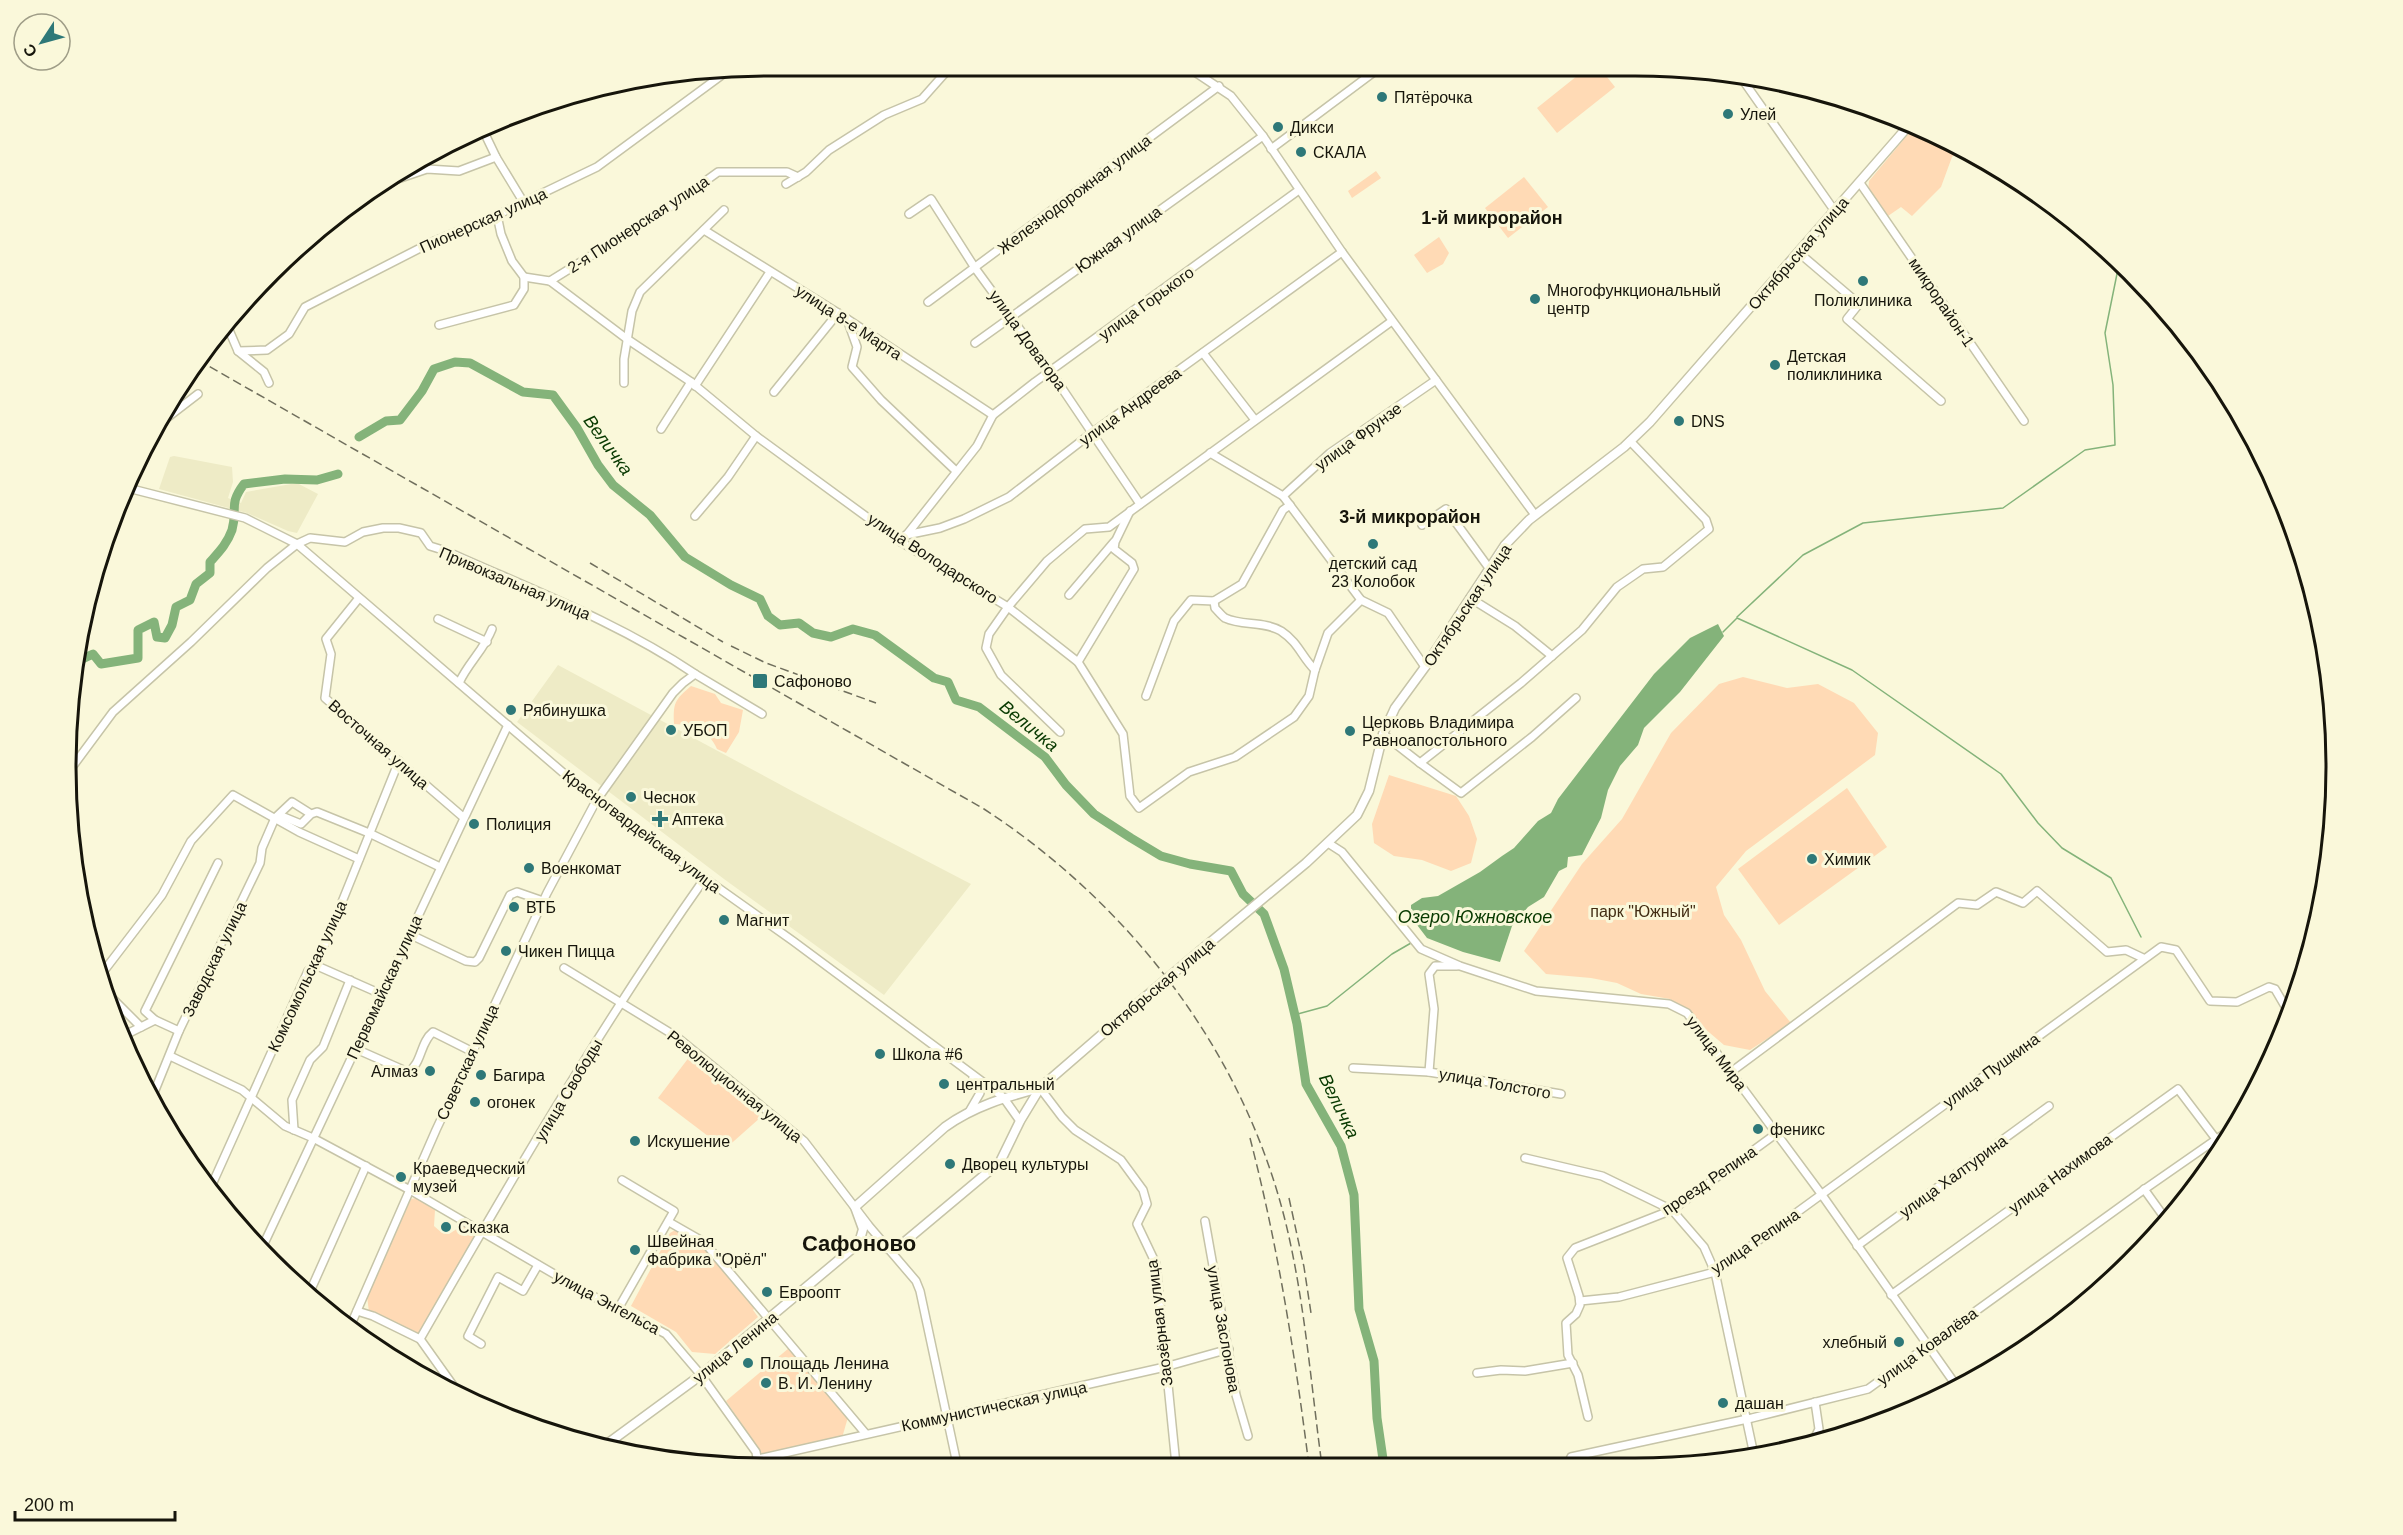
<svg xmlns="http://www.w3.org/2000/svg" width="2403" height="1535" font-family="Arial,sans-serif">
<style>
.built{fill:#eeebc6}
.green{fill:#ffdab5}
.water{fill:#84b37a}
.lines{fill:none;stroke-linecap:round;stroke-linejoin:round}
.stream{stroke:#84b37a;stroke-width:1.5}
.river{stroke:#84b37a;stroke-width:9}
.minor-casing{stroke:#c6c4a8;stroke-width:10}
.major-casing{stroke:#c6c4a8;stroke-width:11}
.minor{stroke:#fff;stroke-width:7}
.major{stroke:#fff;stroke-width:8}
.rail{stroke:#706f5d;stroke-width:1.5;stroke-dasharray:9 4.5;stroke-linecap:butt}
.major-bridge-casing{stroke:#c6c4a8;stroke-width:11;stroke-linecap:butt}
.major-bridge{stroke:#fff;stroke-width:8}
.poi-dot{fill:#2e7878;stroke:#faf8da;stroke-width:2}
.labels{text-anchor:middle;stroke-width:6;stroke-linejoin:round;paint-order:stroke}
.poi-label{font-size:16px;fill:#16150b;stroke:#faf8da;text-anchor:start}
.street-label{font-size:16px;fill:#16150b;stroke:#faf8da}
.park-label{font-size:16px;fill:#422c13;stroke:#faf8da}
.neighbourhood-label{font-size:18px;font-weight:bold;fill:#16150b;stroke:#faf8da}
.water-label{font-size:18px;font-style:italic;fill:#083900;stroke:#faf8da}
.district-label{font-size:22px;font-weight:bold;fill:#16150b;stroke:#faf8da}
.rim{fill:none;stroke:#16150b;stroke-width:3}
</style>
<rect width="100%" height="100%" fill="#faf8da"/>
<g class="built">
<polygon points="174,456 232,467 233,482 228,498 241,503 246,492 297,483 318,494 297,533 288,531 247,513 159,489 170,457"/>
<polygon points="558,665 794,792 971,884 884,995 724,879 517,722"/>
</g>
<g class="green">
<polygon points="1582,72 1603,72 1615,87 1557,133 1537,108"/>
<polygon points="1915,126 1958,151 1952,157 1941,187 1912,216 1901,207 1888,216 1868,191 1869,181"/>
<polygon points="1376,171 1381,178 1352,198 1348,191"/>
<polygon points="1524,177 1548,207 1508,238 1485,208"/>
<polygon points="1439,237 1449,253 1443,264 1427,273 1414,255"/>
<polygon points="1743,677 1787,688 1818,684 1854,703 1878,733 1875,755 1746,851 1716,887 1724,915 1741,940 1765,991 1791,1023 1750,1050 1724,1045 1670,999 1641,994 1617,983 1591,978 1546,974 1524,951 1582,864 1622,819 1671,733 1719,684"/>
<path d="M691,686L715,694L721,703L743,710L739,732L726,753L717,749C709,730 693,725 674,724C673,702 675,700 691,686Z"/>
<polygon points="1389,775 1456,796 1469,816 1477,839 1471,863 1451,871 1422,860 1394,856 1374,843 1372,824"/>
<polygon points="1847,788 1887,847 1779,925 1738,869"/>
<polygon points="690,1056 761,1117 725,1149 658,1098"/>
<polygon points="416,1198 435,1210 434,1226 442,1233 449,1234 463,1225 478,1234 419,1335 369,1312 367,1296 411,1199"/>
<polygon points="677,1229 707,1250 755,1308 753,1310 758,1317 715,1354 692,1352 676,1332 631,1306 670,1233"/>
<polygon points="789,1348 848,1417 842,1438 762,1454 726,1401"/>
</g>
<polygon class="water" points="1718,624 1724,636 1680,692 1644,728 1638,745 1620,766 1608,790 1601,818 1582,855 1568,857 1567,867 1559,871 1544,897 1528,907 1512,926 1500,962 1463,952 1427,938 1411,917 1411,905 1422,898 1438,896 1480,872 1502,856 1514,848 1538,821 1551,813 1558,799 1654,674 1690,638"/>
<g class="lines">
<g class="stream">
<polyline points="1737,617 1803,555 1863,523 2003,508 2085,450 2115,445 2113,385 2105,333 2119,264"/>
<polyline points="1723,632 1737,618 1852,670 2001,774 2038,823 2062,848 2111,878 2141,937"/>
<polyline points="1294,1015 1327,1006 1392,954 1411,943"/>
</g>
<g class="river">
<polyline points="359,437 386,421 400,420 422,391 434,369 455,362 470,363 523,392 553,395 577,428 598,465 613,485 650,515 685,557 731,585 760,599 768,616 780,625 799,623 813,633 831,637 853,629 875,635 934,678 948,682 956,700 979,707 1045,757 1066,785 1094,814 1131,838 1161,856 1190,864 1231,871 1243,894 1264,914 1284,969 1297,1024 1306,1084 1341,1146 1354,1195 1359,1309 1374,1361 1377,1418 1384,1466"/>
<path d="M76,662L93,654L101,664L138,658V630L154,622L157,637L165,638L172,625L176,607L190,600L196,584L210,573V562C219,552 227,544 232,530C238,509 228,505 244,484L285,479L317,480L338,474"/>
</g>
<g class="minor-casing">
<g id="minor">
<polyline points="1195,72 1231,96 1263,136 1342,252 1535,515"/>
<polyline points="1740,76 1834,210"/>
<polyline points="484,132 496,157 524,203"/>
<polyline points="1271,149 1374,72"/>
<polyline points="1860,183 2024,421"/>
<polyline points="786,184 806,172 829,150 884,115 922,99 946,72"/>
<polyline points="374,187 427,169 459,171 496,157"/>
<polyline points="909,214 931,199 975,268 1051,372 1140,504"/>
<polyline points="704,230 838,313 993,415"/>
<polyline points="1798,252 1859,304 1847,319 1941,401"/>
<polyline points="524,277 550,281 627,339 691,382 756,436 901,542 1008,607 1078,662 1123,734 1130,796 1139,808 1189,772 1235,757 1294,717 1309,696 1315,670 1328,633 1361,600"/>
<polyline points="550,281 671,206 718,172 787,172 798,177"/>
<polyline points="928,302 1219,86"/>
<polyline points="847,319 857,347 852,367 881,400 956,471"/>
<polyline points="226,323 238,351 264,372 269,383"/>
<polyline points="439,325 514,305 524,289 524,277 512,261 501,234 497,215"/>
<polyline points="975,343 1263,136"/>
<polyline points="238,351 267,350 289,334 305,307 432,242 497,215 597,167 726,72"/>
<polyline points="1203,353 1255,420"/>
<polyline points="624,383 624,359 632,311 640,292 724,210"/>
<polyline points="695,386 770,272"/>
<polyline points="774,392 838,313"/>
<polyline points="155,427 198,394"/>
<polyline points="661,429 691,382"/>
<polyline points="1210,453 1283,496 1361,600 1388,613 1425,667"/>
<polyline points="128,488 245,518 297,544 596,801 793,941 1003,1097 1020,1121"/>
<polyline points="1283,496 1330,453 1436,380"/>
<polyline points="695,516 728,477 756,436"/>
<polyline points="1422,525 1446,509 1489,568"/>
<polyline points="906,535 940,528 964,519 1009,497 1093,432 1342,252"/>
<polyline points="901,542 977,446 993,415 1035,382 1299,190"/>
<polyline points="1069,595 1114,542"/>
<polyline points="359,598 326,639 331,654 325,698 463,817"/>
<polyline points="1470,598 1515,626 1552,656"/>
<path d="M1214,601L1215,608C1218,611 1222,616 1225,618C1242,626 1264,621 1281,631C1299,643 1301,656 1315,670"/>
<polyline points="438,619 487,642"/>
<polyline points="1078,662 1134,569 1132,563 1114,549 1115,542 1130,511"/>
<path d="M459,683C468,663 484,650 492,629"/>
<polyline points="1146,696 1174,621 1191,600 1214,601 1242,584 1283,510 1290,505"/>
<polyline points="1060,732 1001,675 986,648 989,634 1008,607 1047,561 1085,529 1109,527 1392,321"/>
<polyline points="1383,734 1420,763 1521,683 1582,630 1617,587 1643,569 1663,567 1709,529 1706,520 1630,441"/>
<polyline points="1420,763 1461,793 1532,737 1576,698"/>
<path d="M67,774L113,712L191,642L267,568L297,544L310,538L345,542L363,532L383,528H399L421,533L430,546L446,551C530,589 618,622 695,674"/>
<polyline points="311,814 301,824 284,817 275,818 292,802 311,814 317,812 369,833 440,867"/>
<polyline points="1328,843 1342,852 1421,949 1460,966 1536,991 1669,1004 1687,1013 1822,1195 1958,1388"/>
<polyline points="409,934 466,961 475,962 479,958 510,895 517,892 543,901"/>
<polyline points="315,965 381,994"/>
<polyline points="564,968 677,1037 804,1141 869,1226 916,1281 920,1291 957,1464"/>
<polyline points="100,976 162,895 191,841 233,795 299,832 359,859"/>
<polyline points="106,992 141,1027"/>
<polyline points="155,1020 145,1011 218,863"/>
<polyline points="123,1036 155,1020 179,1031"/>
<path d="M356,1049L408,1072C422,1064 420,1042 433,1032L473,1052"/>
<polyline points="170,1056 242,1090 285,1126 313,1138 410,1190 585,1292 666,1334 701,1375 756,1452 758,1463"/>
<polyline points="1353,1068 1429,1072 1561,1094"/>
<polyline points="1429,1072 1434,1009 1429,974 1435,966 1457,966"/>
<polyline points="1731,1072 1958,903 1977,905 1996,892 2023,903 2037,891 2107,952 2126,950 2143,958"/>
<polyline points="1040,1088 1062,1117 1075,1130 1121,1160 1143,1190 1147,1204 1137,1224 1156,1264 1176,1465"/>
<polyline points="151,1100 179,1031 260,863 262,848 275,818"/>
<polyline points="969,1112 980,1093 979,1086 973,1078"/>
<polyline points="294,1130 292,1100 310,1060 323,1047 350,980"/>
<polyline points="1525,1158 1602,1176 1672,1210 1704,1247 1715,1272 1754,1455"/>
<polyline points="210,1189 308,971 315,965 327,939 399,761"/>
<polyline points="2144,1189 2167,1221"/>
<polyline points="1205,1221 1236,1395 1248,1436"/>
<polyline points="669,1222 704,1242 866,1434"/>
<polyline points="1857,1246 2049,1106"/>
<polyline points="261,1250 508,725"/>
<polyline points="1891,1295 2178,1089 2222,1147"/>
<polyline points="308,1296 366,1166"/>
<polyline points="1580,1301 1619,1297 1715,1272 2161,947 2176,950 2210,1001 2237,1002 2269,987 2275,989 2289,1013"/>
<polyline points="618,1309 674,1211 622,1180"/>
<polyline points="357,1311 373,1316 420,1339 457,1391"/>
<polyline points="349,1329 436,1130 547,893 596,801 673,693 683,683 695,674 762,714"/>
<path d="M420,1339C510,1182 601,1025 705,878"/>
<polyline points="481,1344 468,1336 498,1277 523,1291 538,1265"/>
<polyline points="1477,1373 1501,1370 1525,1371 1573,1363"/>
<polyline points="1588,1417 1578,1375 1568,1355 1566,1323 1576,1314 1580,1305 1579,1296 1567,1258 1575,1248 1672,1210 1777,1133"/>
<polyline points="1811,1446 1819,1429 1815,1402"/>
<polyline points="758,1459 1165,1367 1229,1349"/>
<polyline points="1567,1467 1571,1457 1752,1418 1868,1389 2142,1191 2234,1127"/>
</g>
</g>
<g class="major-casing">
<g id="major">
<polyline points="1201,950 1306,863 1357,815 1369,791 1383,734 1395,708 1425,667 1505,545 1529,520 1624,447 1650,422 1911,123"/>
<polyline points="859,1243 871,1242 891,1250 902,1244 1000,1162 1020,1121 1040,1088 1144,998"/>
<path d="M859,1243L863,1229L855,1207L945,1127C974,1106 1006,1097 1040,1088"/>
<polyline points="607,1444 701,1375 859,1243"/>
</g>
</g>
<use href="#minor" class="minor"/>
<use href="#major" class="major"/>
<g class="rail">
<path d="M198,360L984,809C1131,905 1244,1052 1286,1224C1305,1303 1311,1385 1322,1466"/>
<polyline points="590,563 723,642"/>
<polyline points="731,646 766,663 876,703"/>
<path d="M1250,1138C1278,1246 1295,1355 1309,1466"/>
<polyline points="1289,1198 1304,1267 1311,1313"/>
</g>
<g class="major-bridge-casing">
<polyline id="major-bridge" points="1144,998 1201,950"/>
</g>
<use href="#major-bridge" class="major-bridge"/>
</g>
<g class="poi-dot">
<circle cx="1382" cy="97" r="6"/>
<circle cx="1728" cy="114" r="6"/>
<circle cx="1278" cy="127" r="6"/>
<circle cx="1301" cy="152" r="6"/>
<circle cx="1863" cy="281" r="6"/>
<circle cx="1535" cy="299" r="6"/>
<circle cx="1775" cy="365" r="6"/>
<circle cx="1679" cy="421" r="6"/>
<circle cx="1373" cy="544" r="6"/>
<rect x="752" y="673" width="16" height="16" rx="3"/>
<circle cx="511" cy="710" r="6"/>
<circle cx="671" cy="730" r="6"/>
<circle cx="1350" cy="731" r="6"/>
<circle cx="631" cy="797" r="6"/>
<path d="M657 810h6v6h6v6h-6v6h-6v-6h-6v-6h6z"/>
<circle cx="474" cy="824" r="6"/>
<circle cx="1812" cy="859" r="6"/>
<circle cx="529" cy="868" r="6"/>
<circle cx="514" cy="907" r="6"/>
<circle cx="724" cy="920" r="6"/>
<circle cx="506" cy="951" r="6"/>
<circle cx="880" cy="1054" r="6"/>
<circle cx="430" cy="1071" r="6"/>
<circle cx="481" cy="1075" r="6"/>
<circle cx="944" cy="1084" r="6"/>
<circle cx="475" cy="1102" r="6"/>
<circle cx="1758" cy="1129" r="6"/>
<circle cx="635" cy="1141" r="6"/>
<circle cx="950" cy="1164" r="6"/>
<circle cx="401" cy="1177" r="6"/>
<circle cx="446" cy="1227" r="6"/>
<circle cx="635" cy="1250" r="6"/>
<circle cx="767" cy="1292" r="6"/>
<circle cx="1899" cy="1342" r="6"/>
<circle cx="748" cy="1363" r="6"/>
<circle cx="766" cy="1383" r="6"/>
<circle cx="1723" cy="1403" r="6"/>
</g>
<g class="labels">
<g class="poi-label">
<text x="1394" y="103">Пятёрочка</text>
<text x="1740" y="120">Улей</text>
<text x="1290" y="133">Дикси</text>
<text x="1313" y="158">СКАЛА</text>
<text x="1547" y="296">Многофункциональный<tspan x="1547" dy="18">центр</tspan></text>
<text x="1863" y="306" text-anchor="middle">Поликлиника</text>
<text x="1787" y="362">Детская<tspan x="1787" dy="18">поликлиника</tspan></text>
<text x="1691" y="427">DNS</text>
<text x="1373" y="569" text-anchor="middle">детский сад<tspan x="1373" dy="18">23 Колобок</tspan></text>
<text x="774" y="687">Сафоново</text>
<text x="523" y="716">Рябинушка</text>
<text x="1362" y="728">Церковь Владимира<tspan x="1362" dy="18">Равноапостольного</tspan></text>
<text x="683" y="736">УБОП</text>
<text x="643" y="803">Чеснок</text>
<text x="672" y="825">Аптека</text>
<text x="486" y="830">Полиция</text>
<text x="1824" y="865">Химик</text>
<text x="541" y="874">Военкомат</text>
<text x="526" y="913">ВТБ</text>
<text x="736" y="926">Магнит</text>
<text x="518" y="957">Чикен Пицца</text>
<text x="892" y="1060">Школа #6</text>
<text x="418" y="1077" text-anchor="end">Алмаз</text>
<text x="493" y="1081">Багира</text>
<text x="956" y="1090">центральный</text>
<text x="487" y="1108">огонек</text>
<text x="1770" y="1135">феникс</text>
<text x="647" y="1147">Искушение</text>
<text x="962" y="1170">Дворец культуры</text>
<text x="413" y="1174">Краеведческий<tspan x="413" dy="18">музей</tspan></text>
<text x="458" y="1233">Сказка</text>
<text x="647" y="1247">Швейная<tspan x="647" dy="18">Фабрика "Орёл"</tspan></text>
<text x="779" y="1298">Евроопт</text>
<text x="1887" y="1348" text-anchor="end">хлебный</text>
<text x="760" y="1369">Площадь Ленина</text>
<text x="778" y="1389">В. И. Ленину</text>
<text x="1735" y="1409">дашан</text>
</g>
<g class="street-label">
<text transform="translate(1074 194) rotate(-37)" y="6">Железнодорожная улица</text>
<text transform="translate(483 220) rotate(-24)" y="6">Пионерская улица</text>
<text transform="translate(638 224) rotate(-33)" y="6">2-я Пионерская улица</text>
<text transform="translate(1118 239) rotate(-36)" y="6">Южная улица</text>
<text transform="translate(1798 253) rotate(-49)" y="6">Октябрьская улица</text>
<text transform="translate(1942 302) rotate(56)" y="6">микрорайон-1</text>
<text transform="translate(1146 303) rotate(-36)" y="6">улица Горького</text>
<text transform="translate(849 322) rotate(33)" y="6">улица 8-е Марта</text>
<text transform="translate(1028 340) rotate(54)" y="6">улица Доватора</text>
<text transform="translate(1130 406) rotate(-36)" y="6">улица Андреева</text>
<text transform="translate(1358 436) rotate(-36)" y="6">улица Фрунзе</text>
<text transform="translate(933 558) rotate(33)" y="6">улица Володарского</text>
<text transform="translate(515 583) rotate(23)" y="6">Привокзальная улица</text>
<text transform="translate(1467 605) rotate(-56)" y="6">Октябрьская улица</text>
<text transform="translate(379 744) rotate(41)" y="6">Восточная улица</text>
<text transform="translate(642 831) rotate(37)" y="6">Красногвардейская улица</text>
<text transform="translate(214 959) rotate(-64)" y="6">Заводская улица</text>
<text transform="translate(307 976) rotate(-65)" y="6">Комсомольская улица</text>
<text transform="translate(384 987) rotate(-65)" y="6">Первомайская улица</text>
<text transform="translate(1157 987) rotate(-40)" y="6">Октябрьская улица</text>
<text transform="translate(1717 1053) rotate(53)" y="6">улица Мира</text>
<text transform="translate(467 1062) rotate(-65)" y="6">Советская улица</text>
<text transform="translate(1991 1070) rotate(-36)" y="6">улица Пушкина</text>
<text transform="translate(1495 1083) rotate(10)" y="6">улица Толстого</text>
<text transform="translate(735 1086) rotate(39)" y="6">Революционная улица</text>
<text transform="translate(568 1090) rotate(-59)" y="6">улица Свободы</text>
<text transform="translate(2060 1173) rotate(-36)" y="6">улица Нахимова</text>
<text transform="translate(1953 1176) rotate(-36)" y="6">улица Халтурина</text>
<text transform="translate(1709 1180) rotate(-34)" y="6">проезд Репина</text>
<text transform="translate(1755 1241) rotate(-34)" y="6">улица Репина</text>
<text transform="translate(607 1302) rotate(28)" y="6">улица Энгельса</text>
<text transform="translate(1159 1323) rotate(-97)" y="6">Заозёрная улица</text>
<text transform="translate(1224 1329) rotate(80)" y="6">улица Заслонова</text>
<text transform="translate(1927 1346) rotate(-36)" y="6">улица Ковалёва</text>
<text transform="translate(735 1347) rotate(-39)" y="6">улица Ленина</text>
<text transform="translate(994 1406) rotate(-12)" y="6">Коммунистическая улица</text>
</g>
<g class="park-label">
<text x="1643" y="917">парк "Южный"</text>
</g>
<g class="neighbourhood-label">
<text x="1492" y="224">1-й микрорайон</text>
<text x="1410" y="523">3-й микрорайон</text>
</g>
<g class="water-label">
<text transform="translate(608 445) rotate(54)" y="6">Величка</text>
<text transform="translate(1029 726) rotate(39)" y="6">Величка</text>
<text x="1475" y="923">Озеро Южновское</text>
<text transform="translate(1339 1106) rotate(64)" y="6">Величка</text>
</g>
<g class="district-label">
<text x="859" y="1251">Сафоново</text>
</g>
</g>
<path d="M0 0H2403V1535H0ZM767 76H1635A691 691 0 0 1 2326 767V767A691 691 0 0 1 1635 1458H767A691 691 0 0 1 76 767V767A691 691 0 0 1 767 76Z" fill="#faf8da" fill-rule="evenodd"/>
<path class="rim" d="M767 76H1635A691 691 0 0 1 2326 767V767A691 691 0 0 1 1635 1458H767A691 691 0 0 1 76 767V767A691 691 0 0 1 767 76Z"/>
<g transform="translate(42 42) rotate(234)"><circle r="28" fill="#faf8da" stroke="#9f9d87" stroke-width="1.5"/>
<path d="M0-4.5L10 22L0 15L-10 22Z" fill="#2e7878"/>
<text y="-9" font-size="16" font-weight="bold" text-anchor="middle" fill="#16150b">С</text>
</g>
<path d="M15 1511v9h160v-9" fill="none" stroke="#16150b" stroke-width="3"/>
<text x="24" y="1511" font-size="18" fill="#16150b" stroke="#faf8da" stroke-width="4.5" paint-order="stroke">200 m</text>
</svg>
